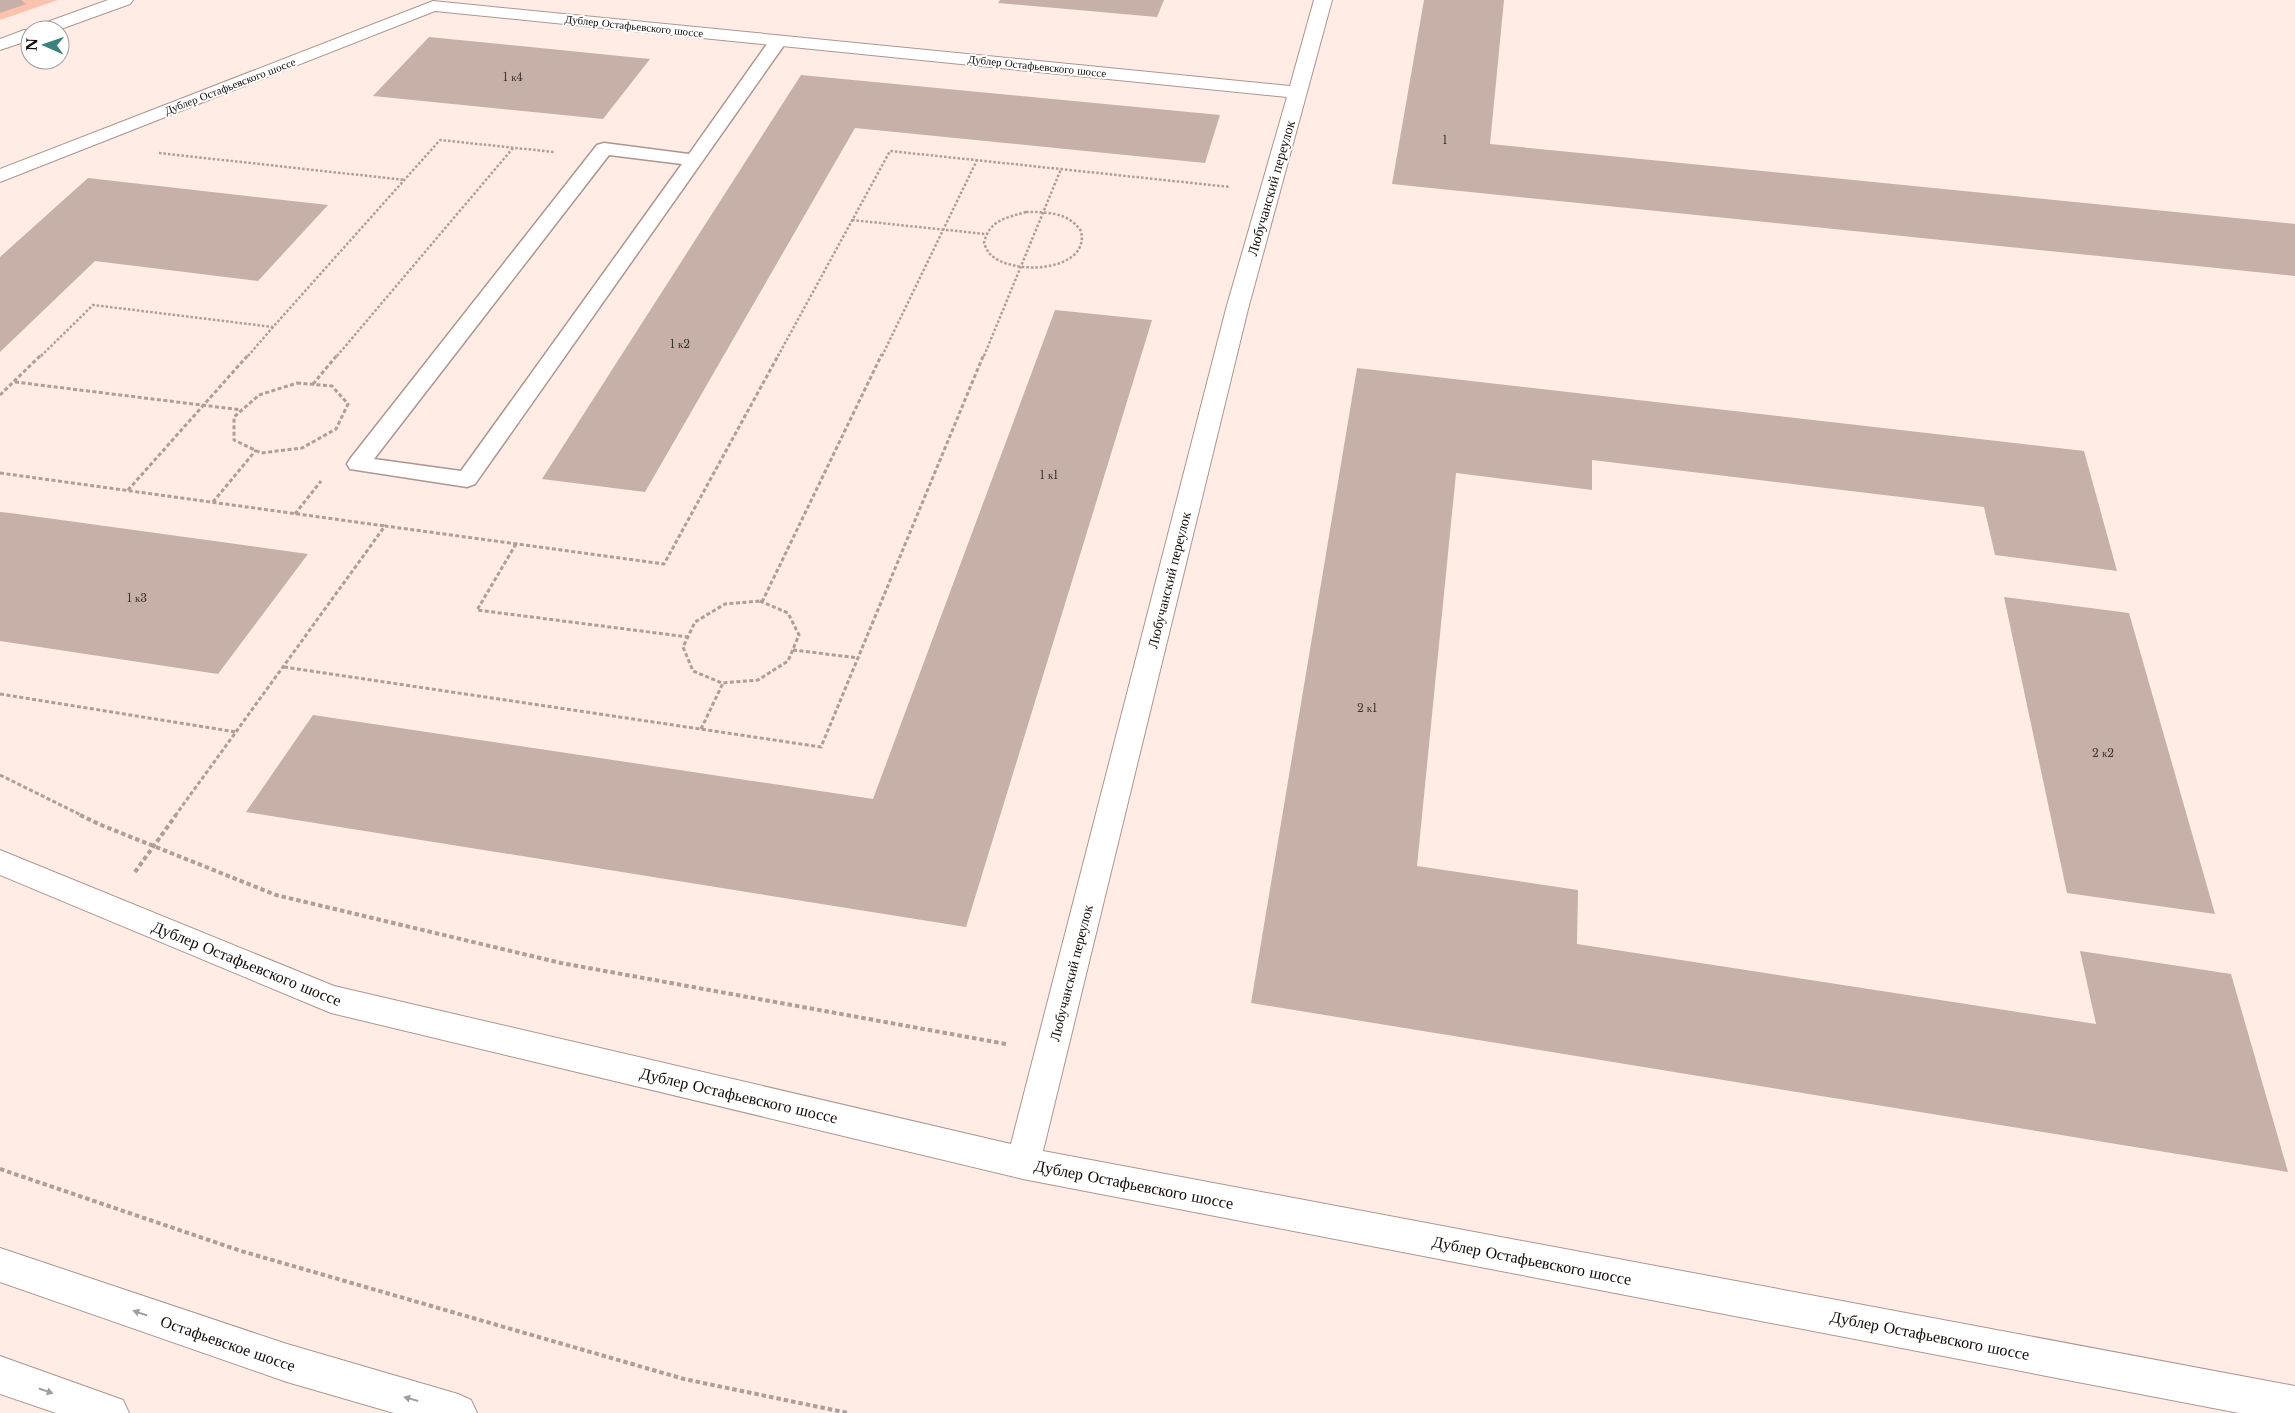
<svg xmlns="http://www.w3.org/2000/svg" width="2295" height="1413" font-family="'Libre Baskerville',serif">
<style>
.green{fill:#fbc2ae}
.building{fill:#c6b0a8}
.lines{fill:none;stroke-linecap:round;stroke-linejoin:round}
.service-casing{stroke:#ac968f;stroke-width:3}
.minor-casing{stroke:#ac968f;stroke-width:2}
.secondary-casing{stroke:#ac968f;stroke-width:2}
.path-far2{stroke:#ad9e98;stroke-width:2.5;stroke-dasharray:2.5 2;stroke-linecap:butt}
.path-far1{stroke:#ad9e98;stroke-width:3;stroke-dasharray:4 2.5;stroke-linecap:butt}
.path{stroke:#ad9e98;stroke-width:4;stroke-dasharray:4.5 3;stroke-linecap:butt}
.service{fill:#fff;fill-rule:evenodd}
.minor{fill:#fff;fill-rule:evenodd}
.secondary{fill:#fff;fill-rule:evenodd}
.oneway{fill:#a09d9c}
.labels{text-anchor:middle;stroke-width:4;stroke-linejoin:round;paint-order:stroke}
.far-street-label{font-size:11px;fill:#110a07;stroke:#fff}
.number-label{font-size:11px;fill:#3e342f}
.street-label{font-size:14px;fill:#110a07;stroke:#fff}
.near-street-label{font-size:16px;fill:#110a07;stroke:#fff}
</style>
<rect width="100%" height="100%" fill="#ffece5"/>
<polygon class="green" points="0,0 58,0 0,20"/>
<g class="building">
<polygon points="0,0 21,0 26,4 0,13"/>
<polygon points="1000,0 1164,0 1157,17 998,3"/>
<polygon points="1424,0 1504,0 1490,144 2295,224 2295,276 1392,184"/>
<polygon points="429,37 650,59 603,119 373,96"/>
<polygon points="801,75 1220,115 1205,163 855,128 645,492 542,479"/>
<polygon points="88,178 328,205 258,281 95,261 0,352 0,257"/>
<polygon points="1055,310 1152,320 966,927 246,812 313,715 873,799"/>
<polygon points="1357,368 2084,451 2117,571 1995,555 1984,507 1592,460 1592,490 1456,473 1417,866 1578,890 1577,944 2096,1024 2080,951 2231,974 2288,1172 1251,1003"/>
<polygon points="0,512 10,513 308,554 218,674 0,641"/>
<polygon points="2004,597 2129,613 2215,914 2067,893"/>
</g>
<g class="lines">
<g class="service-casing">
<path id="service" d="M778,36L784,37L787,41L475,484L467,487L350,469L347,464L350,459L597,145L604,143L689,154L772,37ZM609,155L682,164L461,471L374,459Z"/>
</g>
<g class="minor-casing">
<g id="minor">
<polygon points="108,0 133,0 130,4 58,30 30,30 30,40 0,50 0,39 24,30 33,30 36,26"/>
<polygon points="1314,0 1332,0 1248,309 1043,1151 2295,1386 2295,1413 2239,1413 1023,1179 331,1013 0,875 0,850 334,986 1011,1144 1226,309 1287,97 435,11 0,182 0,169 433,1 1290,86"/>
</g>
</g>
<g class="secondary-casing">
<g id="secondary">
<polygon points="0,1248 287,1344 458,1394 471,1400 477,1413 394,1413 287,1382 0,1282"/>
<polygon points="0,1356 123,1400 129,1413 56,1413 0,1394"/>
</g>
</g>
<g class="path-far2">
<polyline points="159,153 405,180"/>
<path d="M1026,212C1047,212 1068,212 1081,231C1091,272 1010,277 989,253C987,250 985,246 984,243C989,220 1006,218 1026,212Z"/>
<polyline points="852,220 985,234"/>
<polyline points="41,356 93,305 273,327 440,140 554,152"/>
<polyline points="248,356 273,327"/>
<polyline points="337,356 513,148"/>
<polyline points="778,356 890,151 1230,187"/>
<polyline points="882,356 977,160"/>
<polyline points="984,356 1061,169"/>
</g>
<g class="path-far1">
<polyline points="15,382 242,410"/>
<polygon points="297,383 332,386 348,404 336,429 302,448 261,453 234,440 234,417 259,395"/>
<polyline points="313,384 338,354"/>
<polyline points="0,395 42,354"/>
<polyline points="0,473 385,526"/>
<polyline points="128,490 249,354"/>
<polyline points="213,502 256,450"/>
<polyline points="295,514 321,481"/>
<polyline points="516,544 477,610 688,637"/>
<polygon points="760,601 788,613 799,635 788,661 758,680 722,683 693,671 683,647 695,622 725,604"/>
<polyline points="762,602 882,354"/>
<polyline points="793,650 859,658"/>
<polyline points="284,667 821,747 984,354"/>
<polyline points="0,694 236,732"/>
<polyline points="701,729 723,683"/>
<polyline points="0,775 83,816"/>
<polyline points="175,816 385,526 664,564 779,354"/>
</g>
<g class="path">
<polyline points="80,815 101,825 276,895 561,963 1006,1044"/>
<polyline points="135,872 176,815"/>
<polyline points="0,1169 241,1251 684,1379 848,1413"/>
</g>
<use href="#service" class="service"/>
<use href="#minor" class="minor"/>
<use href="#secondary" class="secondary"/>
</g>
<defs><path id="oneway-solid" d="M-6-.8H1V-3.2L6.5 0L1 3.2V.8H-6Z" transform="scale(1.25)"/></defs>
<g class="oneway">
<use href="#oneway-solid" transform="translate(140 1313) rotate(-161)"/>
<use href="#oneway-solid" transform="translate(46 1391) rotate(19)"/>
<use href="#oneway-solid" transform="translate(411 1399) rotate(-164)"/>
</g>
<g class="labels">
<g class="far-street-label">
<text transform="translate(634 26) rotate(6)" y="4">Дублер Остафьевского шоссе</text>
<text transform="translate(1037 66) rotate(6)" y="4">Дублер Остафьевского шоссе</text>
<text transform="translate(230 86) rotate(-21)" y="4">Дублер Остафьевского шоссе</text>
</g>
<g class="number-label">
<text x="513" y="81">1 к4</text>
<text x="1445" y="144">1</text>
<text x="680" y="348">1 к2</text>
<text x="1049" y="479">1 к1</text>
<text x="137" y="602">1 к3</text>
<text x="1367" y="712">2 к1</text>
<text x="2103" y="757">2 к2</text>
</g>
<g class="street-label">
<text transform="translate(1271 188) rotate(-74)" y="5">Любучанский переулок</text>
<text transform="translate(1169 580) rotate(-76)" y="5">Любучанский переулок</text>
<text transform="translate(1071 973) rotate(-76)" y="5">Любучанский переулок</text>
</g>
<g class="near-street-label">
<text transform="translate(247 963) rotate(22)" y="6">Дублер Остафьевского шоссе</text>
<text transform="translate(739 1095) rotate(13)" y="6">Дублер Остафьевского шоссе</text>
<text transform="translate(1134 1184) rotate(11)" y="6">Дублер Остафьевского шоссе</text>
<text transform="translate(1532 1260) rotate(11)" y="6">Дублер Остафьевского шоссе</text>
<text transform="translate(1930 1335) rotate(11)" y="6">Дублер Остафьевского шоссе</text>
<text transform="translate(228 1343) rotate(19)" y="6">Остафьевское шоссе</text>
</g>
</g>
<g transform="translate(45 45) rotate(272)"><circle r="24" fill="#ffffff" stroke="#a09d9c"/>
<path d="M0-4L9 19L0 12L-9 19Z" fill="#3c827b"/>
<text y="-8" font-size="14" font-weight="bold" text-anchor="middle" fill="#110a07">N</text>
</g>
</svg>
